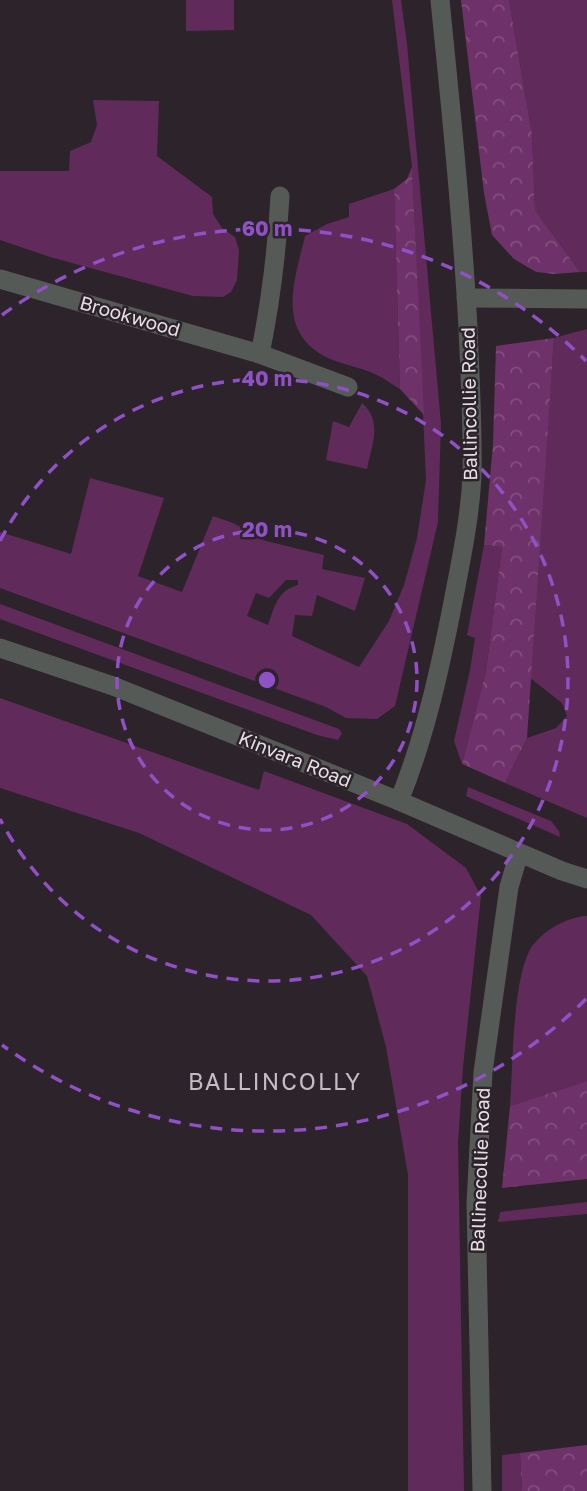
<svg xmlns="http://www.w3.org/2000/svg" width="587" height="1491" font-family="'Golos Text',sans-serif">
<style>
.grass{fill:#602b5a;fill-rule:evenodd}
.forest{fill:url(#forest-crowns)}
.lines{fill:none;stroke-linecap:round;stroke-linejoin:round}
.minor{stroke:#555a56;stroke-width:19}
.tertiary{stroke:#555a56;stroke-width:19}
.ring{fill:none;stroke:#9050c6;stroke-width:3.5;stroke-dasharray:12 9}
.labels{text-anchor:middle;stroke-width:5;stroke-linejoin:round;paint-order:stroke}
.street-label{font-size:19px;fill:#e5dfe4;stroke:#2c232b}
.quarter-label{font-size:23px;letter-spacing:2px;fill:#c6bac4;stroke:#2c232b}
.centre{fill:#9050c6;stroke:#2c232b;stroke-width:3.5}
.ring-label{font-size:21px;text-anchor:middle;font-weight:bold;fill:#9050c6;stroke:#2c232b;stroke-width:5;stroke-linejoin:round;paint-order:stroke}
</style>
<defs>
<pattern id="forest-crowns" width="20" height="18" patternUnits="userSpaceOnUse" patternTransform="scale(1.75)"><rect width="20" height="18" fill="#6f3169"/><path d="M2 6a3 3 0 1 1 6 0M12 15a3 3 0 1 1 6 0" fill="none" stroke="#834e7e"/></pattern>
</defs>
<rect width="100%" height="100%" fill="#2c232b"/>
<g class="grass">
<polygon points="186,0 234,0 234,30 186,31"/>
<path d="M392,0H401L407,44L441,424L438,522L395,706L377,719L346,718L326,707L0,588V532L71,554L90,478L164,498L138,576L182,592L213,516L233,523L266,541L324,555L322,569L365,578L355,611L317,595L312,616L295,615L292,636L359,667L389,621L404,585L417,538L426,480L412,167ZM286,580H298V585C277,591 275,606 268,625L247,616L256,593L269,598Z"/>
<polygon points="509,0 587,0 587,272 580,272 535,210 532,134"/>
<polygon points="93,100 159,101 157,156 212,197 213,214 222,228 235,237 239,250 237,280 231,292 223,297 193,296 50,257 0,240 0,171 69,171 70,151 91,142 97,125"/>
<path d="M394,189L400,389C393,385 385,379 377,375C361,367 342,365 326,357C275,331 295,279 305,236L327,224L349,217V204Z"/>
<polygon points="587,329 587,818 505,783 527,738 556,728 567,716 562,703 529,677 554,338"/>
<path d="M362,403C383,422 372,444 367,469L326,460L333,421L349,427Z"/>
<polygon points="484,545 502,547 486,671 462,764 454,741 470,670 475,638 467,635"/>
<polygon points="0,604 339,729 342,733 338,740 317,735 0,619"/>
<polygon points="0,698 259,790 264,771 407,824 466,868 481,896 463,1067 458,1143 464,1491 408,1491 408,1175 386,1047 367,976 311,915 139,833 0,788"/>
<polygon points="468,787 551,821 559,831 560,837 466,796"/>
<path d="M583,916H587V1081L510,1106C513,1069 512,973 533,945C547,928 563,920 583,916Z"/>
<polygon points="587,1202 587,1214 498,1222 500,1212"/>
<polygon points="520,1453 522,1491 502,1491 502,1455"/>
</g>
<g class="forest">
<polygon points="461,0 509,0 532,134 535,210 580,272 554,274 536,272 514,259 492,235 484,193"/>
<polygon points="412,167 424,415 400,389 394,189 407,179"/>
<polygon points="554,338 527,738 505,783 462,764 486,671 502,547 484,545 493,444 496,346"/>
<polygon points="587,1081 587,1179 502,1188 510,1106"/>
<polygon points="587,1445 587,1491 522,1491 520,1453"/>
</g>
<g class="lines">
<g class="minor">
<polyline points="0,279 260,354 348,387"/>
<polyline points="466,298 587,299"/>
<path d="M260,354C271,301 277,250 280,196"/>
<polyline points="482,1491 476,1203 483,1072 509,887 519,853"/>
</g>
<g class="tertiary">
<polyline points="0,648 113,686 399,801 562,871 587,879"/>
<path d="M399,801C425,737 440,669 453,602C461,560 470,518 472,476C473,426 470,377 468,328C462,218 451,109 440,0"/>
</g>
</g>
<g class="ring">
<circle cx="267" cy="680" r="150"/>
<path d="M0 541A301 301 0 1 1 0 819"/>
<path d="M586 999A451 451 0 0 1 2 1045M2 315A451 451 0 0 1 586 361"/>
</g>
<g class="labels">
<g class="street-label">
<text transform="translate(130 316) rotate(16)" y="7">Brookwood</text>
<text transform="translate(469 404) rotate(-91)" y="7">Ballincollie Road</text>
<text transform="translate(295 759) rotate(22)" y="7">Kinvara Road</text>
<text transform="translate(480 1170) rotate(-88)" y="7">Ballinecollie Road</text>
</g>
<g class="quarter-label">
<text x="275" y="1090">BALLINCOLLY</text>
</g>
</g>
<circle cx="267" cy="680" r="10" class="centre"/>
<g class="ring-label">
<text x="267" y="236">60 m</text>
<text x="267" y="386">40 m</text>
<text x="267" y="537">20 m</text>
</g>
</svg>
